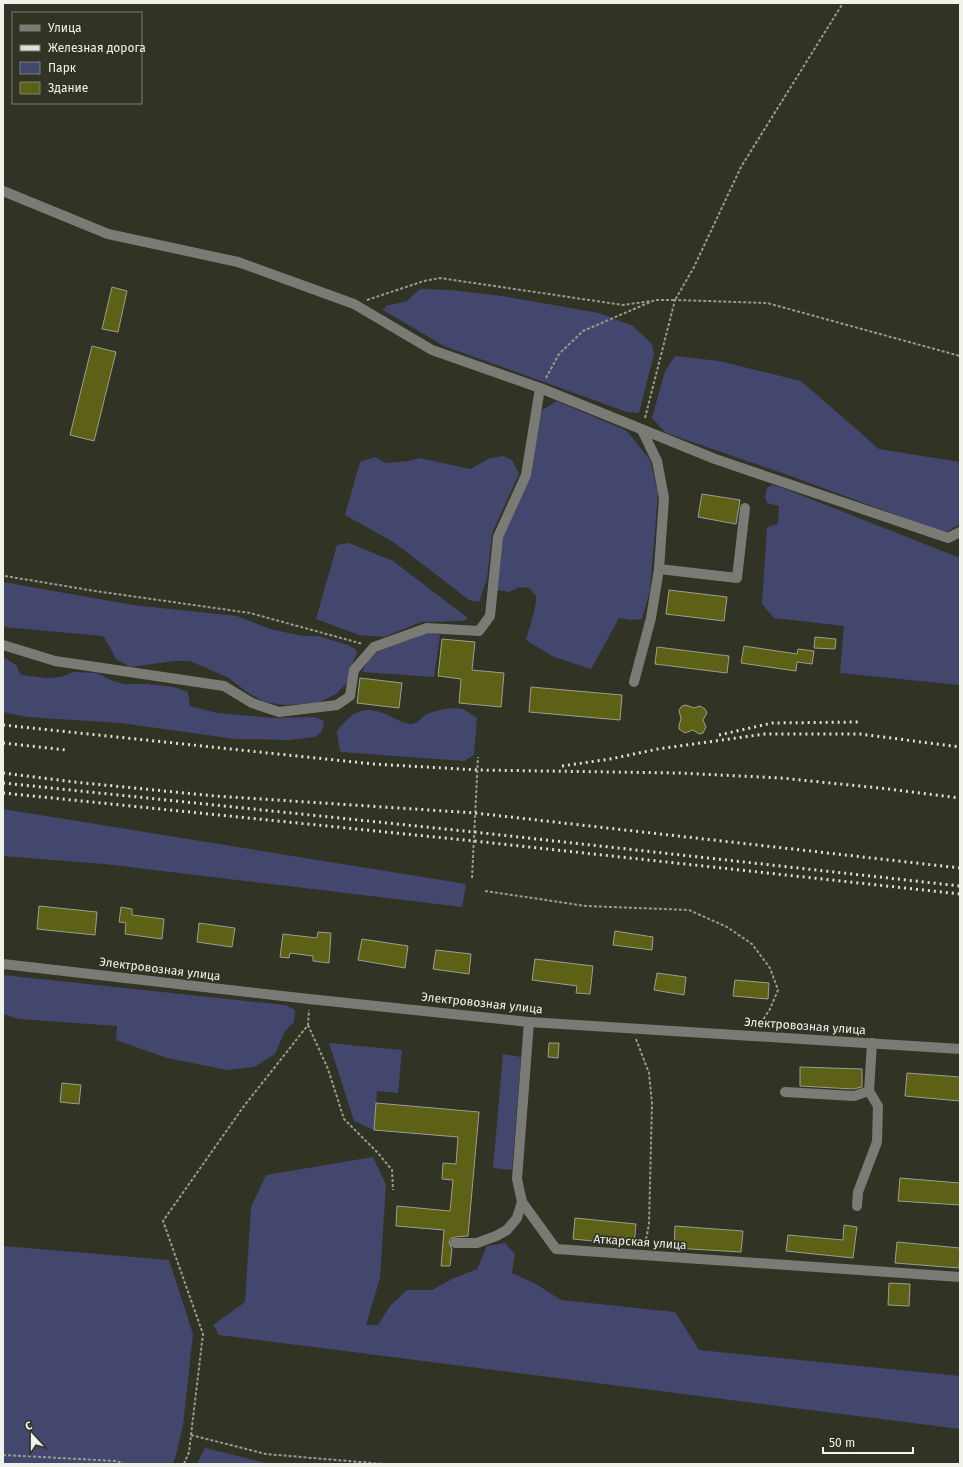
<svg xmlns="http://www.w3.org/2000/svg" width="963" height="1467" font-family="'Fira Sans',sans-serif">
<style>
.green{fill:#43476d}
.building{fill:#5c6115;stroke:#9c9f8f}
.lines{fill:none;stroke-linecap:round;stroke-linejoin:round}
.path{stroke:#999a90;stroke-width:2;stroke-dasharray:3 2;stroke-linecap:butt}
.minor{stroke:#7a7b74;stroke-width:10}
.rail{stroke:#dedfd6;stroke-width:3;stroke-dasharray:2 4;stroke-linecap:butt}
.labels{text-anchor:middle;stroke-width:3.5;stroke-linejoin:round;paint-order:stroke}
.street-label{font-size:12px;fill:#f1f2ea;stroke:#313325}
</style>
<rect width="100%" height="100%" fill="#313325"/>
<g class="green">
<polygon points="420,289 450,290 502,296 599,313 633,326 652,344 654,354 639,413 627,412 444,346 383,310 386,306 407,301"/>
<polygon points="675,356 719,361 801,381 879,449 960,462 960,524 945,533 788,475 666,433 652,418 665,371"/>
<path d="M557,401L627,431L650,460L658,494L650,590L642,619L632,620L619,618L591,669L554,657L526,640C529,627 537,608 536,596L529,588L519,587L509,592L497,590L501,543L528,480L542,410Z"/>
<polygon points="503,456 512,460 519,474 492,533 487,579 479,602 469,600 395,543 345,515 360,462 375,457 386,463 409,461 420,458 470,469 490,458"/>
<polygon points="772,485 783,488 960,558 960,685 840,673 844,626 774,618 762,604 767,527 778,524 779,506 767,503 765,497 767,488"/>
<polygon points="349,543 393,561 468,618 464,621 421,622 384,637 359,635 316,619 337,545"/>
<polygon points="3,582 133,605 237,616 270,629 303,636 318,636 348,645 355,649 357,653 350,669 347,683 336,694 318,703 285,705 264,702 247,692 229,678 190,661 175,661 130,667 116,659 110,647 103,636 3,627"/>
<polygon points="427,632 440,635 434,677 362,672 367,662 380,649 409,640"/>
<polygon points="3,657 16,665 21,675 47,678 61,677 74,672 97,673 110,680 124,684 148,684 174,687 188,692 190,706 217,713 272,718 315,717 324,721 322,731 315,737 289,740 235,739 121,723 27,717 3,712"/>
<path d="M454,708L463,709L477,718L474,755L464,761L340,752L337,731C354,709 366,704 392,717C397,720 406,724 412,724C419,723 422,716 427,714C436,710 445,709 454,708Z"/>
<polygon points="3,809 466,884 462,907 104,864 3,856"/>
<polygon points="3,975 285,1005 295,1010 294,1022 285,1031 275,1054 254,1067 227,1070 167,1058 116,1040 117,1026 19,1019 3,1014"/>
<polygon points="329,1043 402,1050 398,1093 377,1091 374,1130 354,1121"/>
<polygon points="503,1054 521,1057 512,1170 493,1168"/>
<polygon points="373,1157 386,1184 380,1278 366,1325 378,1325 390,1306 407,1290 432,1290 454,1278 477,1269 487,1246 505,1243 515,1254 512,1273 536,1284 561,1300 675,1312 699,1350 960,1376 960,1429 219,1335 213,1325 245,1302 251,1207 266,1175"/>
<polygon points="3,1246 169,1260 193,1334 183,1426 175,1459 172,1464 3,1464"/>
<polygon points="205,1448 270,1464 197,1464"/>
</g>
<g class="building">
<polygon points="112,287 127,291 118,332 102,329"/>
<polygon points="92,346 116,352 94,441 70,435"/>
<polygon points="702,494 740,500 736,524 698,517"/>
<polygon points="669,590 727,597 724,621 666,614"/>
<polygon points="815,637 836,639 835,649 814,648"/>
<polygon points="442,639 475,642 472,670 504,673 501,707 459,703 461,679 438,676"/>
<polygon points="744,646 797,654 798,649 814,651 812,664 797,662 796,671 741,663"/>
<polygon points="657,647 729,656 727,673 655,664"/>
<polygon points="360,678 402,683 399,708 357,703"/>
<polygon points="531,687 622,695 620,720 529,712"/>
<polygon points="686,705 694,708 700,706 705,709 707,713 703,720 706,727 703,733 699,734 693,730 685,733 679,729 679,725 681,719 679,710 682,706"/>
<polygon points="39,906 97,912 95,935 37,929"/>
<polygon points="121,907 132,909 132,915 164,919 162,939 125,934 126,923 119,922"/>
<polygon points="199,923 235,928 232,947 197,942"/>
<polygon points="615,931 653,937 652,950 613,945"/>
<polygon points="318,932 331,933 329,963 313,961 313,956 290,953 289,958 280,957 283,934 317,938"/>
<polygon points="362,939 408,946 405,968 358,960"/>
<polygon points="436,950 471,954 469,974 433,969"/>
<polygon points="535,959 593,966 590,994 576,993 577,986 532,980"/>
<polygon points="657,973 686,977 684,995 654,990"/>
<polygon points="735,980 769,983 768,999 733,996"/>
<polygon points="549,1043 559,1043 558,1058 548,1057"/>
<polygon points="800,1067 862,1069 862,1087 853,1089 800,1086"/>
<polygon points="907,1073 960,1077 960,1101 905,1096"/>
<polygon points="62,1083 81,1085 79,1104 60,1102"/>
<polygon points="376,1103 479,1112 468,1236 455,1237 450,1239 449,1243 452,1249 450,1266 441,1266 444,1230 396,1226 397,1206 450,1211 453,1180 442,1179 443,1163 456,1164 458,1137 374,1130"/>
<polygon points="900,1178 960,1183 960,1205 898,1201"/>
<polygon points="575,1218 636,1224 634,1245 573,1239"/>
<polygon points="844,1225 857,1227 853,1258 786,1251 788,1235 843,1240"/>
<polygon points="675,1226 743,1231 741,1252 674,1248"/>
<polygon points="897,1242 960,1248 959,1268 895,1263"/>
<polygon points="889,1283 910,1284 909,1306 888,1305"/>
</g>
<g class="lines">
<g class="path">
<polyline points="367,300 424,281 440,278 623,305 651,301"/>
<polyline points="546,378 559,354 583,331 655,300 675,300 694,267 741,167 843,3"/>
<polyline points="645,418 675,300 767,303 960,356"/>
<polyline points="5,576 95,591 250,613 363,644"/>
<polyline points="472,878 478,757"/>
<polyline points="485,891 586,906 689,910 727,927 752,944 770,968 778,990 770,1009 759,1026"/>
<polyline points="308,1025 328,1069 344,1119 377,1152 392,1170 393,1190"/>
<polyline points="636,1039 649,1073 652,1103 649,1224 645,1245"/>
<polyline points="191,1435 266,1454 383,1464"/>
<polyline points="3,1455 117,1461 124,1464"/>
<polyline points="184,1464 189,1452 203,1334 163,1221 244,1106 308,1025 309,1010"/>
</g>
<g class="minor">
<polyline points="3,191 108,234 238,262 354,304 432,350 540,388 715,459 948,538 960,532"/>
<polyline points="659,569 737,578 745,508"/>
<polyline points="3,645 55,661 224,686 252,703 279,712 337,705 350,696 354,670 374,647 427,628 479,631 490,616 498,537 526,475 540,388"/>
<polyline points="634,682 651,618 659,569 664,498 657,461 642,430"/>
<polyline points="3,964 309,999 529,1022 960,1049"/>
<polyline points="529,1022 517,1179 522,1202 556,1249 960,1277"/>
<polyline points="785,1092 854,1096 869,1091 872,1043"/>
<polyline points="857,1206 858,1192 877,1142 878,1106 869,1091"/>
<polyline points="455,1243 477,1243 496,1236 507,1230 517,1218 522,1202"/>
</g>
<g class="rail">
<polyline points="3,725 373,764 478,770 679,773 781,778 889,789 960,798"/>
<polyline points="719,735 772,723 859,722"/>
<polyline points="3,743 66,750"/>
<polyline points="562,766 610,759 658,749 765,734 860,734 960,747"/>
<polyline points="3,773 74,782 215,796 475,813 960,868"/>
<polyline points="3,783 474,832 960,886"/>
<polyline points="3,793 474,841 960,894"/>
</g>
</g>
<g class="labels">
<g class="street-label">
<text transform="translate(160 969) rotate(7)" y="4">Электровозная улица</text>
<text transform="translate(482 1003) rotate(6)" y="4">Электровозная улица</text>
<text transform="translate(805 1026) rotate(4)" y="4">Электровозная улица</text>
<text transform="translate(640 1242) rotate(4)" y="4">Аткарская улица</text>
</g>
</g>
<rect width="963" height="1467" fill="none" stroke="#f1f2ea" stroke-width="8"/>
<rect x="12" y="12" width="130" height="92" fill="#313325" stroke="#7e7f74"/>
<rect x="20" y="25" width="20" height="6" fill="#7a7b74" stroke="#7e7f74"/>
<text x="48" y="32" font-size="12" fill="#f1f2ea">Улица</text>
<rect x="20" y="45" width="20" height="6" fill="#dedfd6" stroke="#7e7f74"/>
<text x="48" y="52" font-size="12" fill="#f1f2ea">Железная дорога</text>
<rect x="20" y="62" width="20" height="12" fill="#43476d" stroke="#7e7f74"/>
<text x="48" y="72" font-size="12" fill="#f1f2ea">Парк</text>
<rect x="20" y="82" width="20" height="12" fill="#5c6115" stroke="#7e7f74"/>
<text x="48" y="92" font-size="12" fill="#f1f2ea">Здание</text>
<g transform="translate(32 1435) rotate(339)" stroke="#313325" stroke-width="3" paint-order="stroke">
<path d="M0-3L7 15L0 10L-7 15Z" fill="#f1f2ea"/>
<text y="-6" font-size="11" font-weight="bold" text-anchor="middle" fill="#f1f2ea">С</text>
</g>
<path d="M823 1447v6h90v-6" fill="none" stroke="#f1f2ea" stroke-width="2"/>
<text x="829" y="1447" font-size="12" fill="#f1f2ea" stroke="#313325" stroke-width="3" paint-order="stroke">50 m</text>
</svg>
